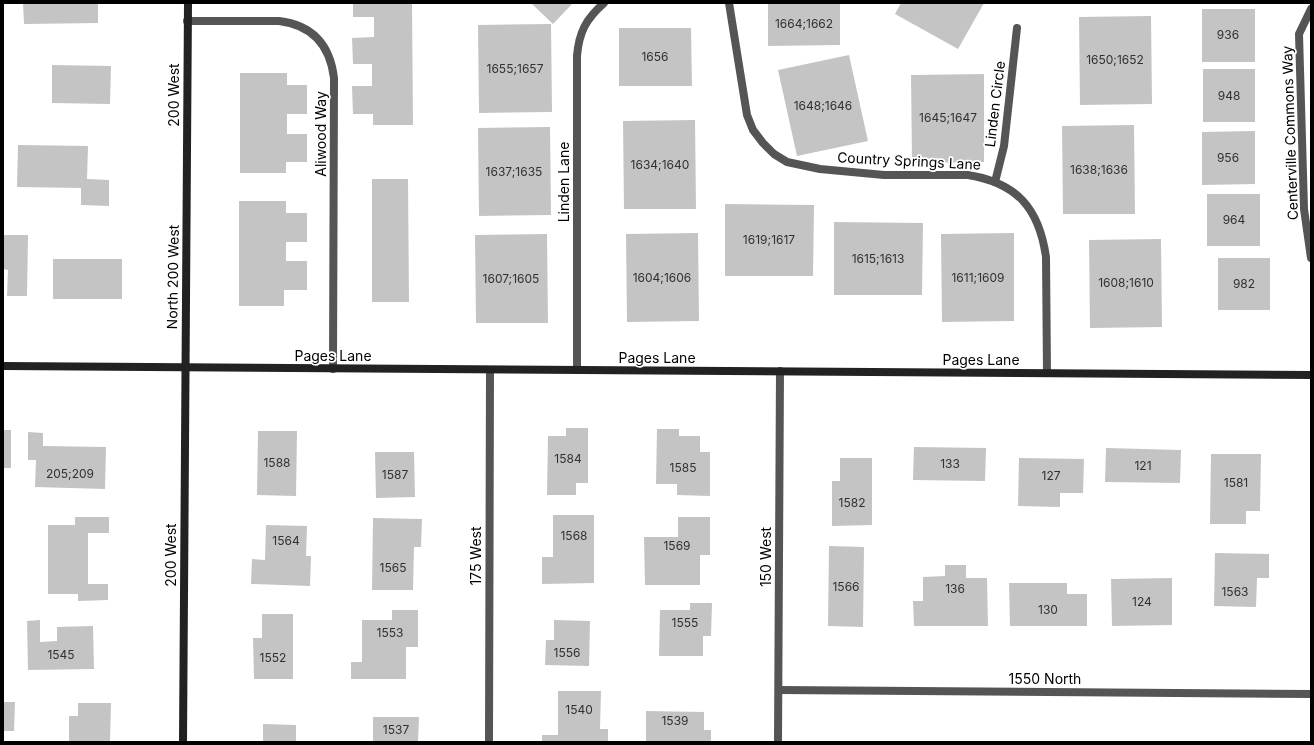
<svg xmlns="http://www.w3.org/2000/svg" width="1314" height="745" font-family="Inter,sans-serif">
<style>
.building{fill:#c4c4c4}
.lines{fill:none;stroke-linecap:round;stroke-linejoin:round}
.street{stroke:#555;stroke-width:8}
.secondary{stroke:#222;stroke-width:8}
.labels{text-anchor:middle;stroke-width:3.5;stroke-linejoin:round;paint-order:stroke}
.number-label{font-size:12px;fill:#313131}
.street-label{font-size:14px;fill:#000;stroke:#fff}
</style>
<rect width="100%" height="100%" fill="#fff"/>
<g class="building">
<polygon points="23,3 98,3 98,23 24,24"/>
<polygon points="353,3 412,3 413,125 373,125 373,114 353,114 352,86 372,86 372,64 353,64 352,38 374,37 374,17 353,17"/>
<polygon points="531,3 573,3 553,24"/>
<polygon points="768,3 840,3 840,45 768,46"/>
<polygon points="901,3 984,3 958,49 895,14"/>
<rect x="1202" y="9" width="53" height="53"/>
<polygon points="1151,16 1152,104 1080,105 1079,17"/>
<polygon points="551,24 552,112 479,113 478,25"/>
<polygon points="619,28 691,28 692,86 619,86"/>
<polygon points="849,55 868,141 797,156 778,70"/>
<polygon points="52,65 111,66 110,104 52,103"/>
<rect x="1203" y="69" width="52" height="53"/>
<polygon points="240,73 287,73 287,85 307,85 307,114 287,114 287,134 307,134 307,162 286,162 286,173 240,173"/>
<polygon points="984,74 984,162 912,163 911,75"/>
<polygon points="695,120 696,209 624,209 623,121"/>
<polygon points="1134,125 1135,214 1063,214 1062,126"/>
<polygon points="550,127 551,215 479,216 478,128"/>
<polygon points="1255,131 1255,184 1202,185 1202,132"/>
<polygon points="18,145 88,146 87,179 109,180 109,206 81,205 81,188 17,187"/>
<polygon points="372,179 408,179 409,302 372,302"/>
<rect x="1207" y="194" width="53" height="52"/>
<polygon points="239,201 286,201 286,213 307,213 307,242 286,242 286,261 307,261 307,290 284,290 284,306 239,306"/>
<polygon points="725,204 814,205 813,276 725,276"/>
<polygon points="834,222 923,223 922,295 834,295"/>
<polygon points="698,233 699,321 627,322 626,234"/>
<polygon points="1014,233 1014,321 942,322 941,234"/>
<polygon points="547,234 548,323 476,323 475,235"/>
<polygon points="3,235 28,235 27,296 7,296 8,270 3,269"/>
<polygon points="1161,239 1162,327 1090,328 1089,240"/>
<rect x="1218" y="258" width="52" height="52"/>
<rect x="53" y="259" width="69" height="40"/>
<polygon points="566,428 588,428 588,483 576,483 576,495 547,495 548,436 566,436"/>
<polygon points="657,429 679,429 679,436 700,436 700,452 710,452 710,496 677,495 677,484 656,484"/>
<rect x="3" y="430" width="8" height="38"/>
<polygon points="258,431 297,431 296,496 257,495"/>
<polygon points="28,432 43,433 43,446 106,447 105,489 35,487 36,460 28,460"/>
<polygon points="914,447 986,448 985,481 913,480"/>
<polygon points="1106,448 1181,450 1180,483 1105,482"/>
<polygon points="375,452 414,452 415,497 376,498"/>
<polygon points="1211,454 1261,454 1260,511 1246,511 1246,524 1210,524"/>
<polygon points="840,458 872,458 872,525 832,526 832,481 840,481"/>
<polygon points="1019,458 1084,459 1083,493 1060,493 1060,507 1018,506"/>
<polygon points="553,515 594,515 594,583 542,584 542,557 553,557"/>
<polygon points="75,517 109,517 109,533 88,533 88,584 108,584 108,600 78,601 78,594 48,594 48,525 75,525"/>
<polygon points="678,517 710,517 710,555 700,555 700,585 645,585 644,537 678,537"/>
<polygon points="373,518 422,519 421,547 414,547 413,590 372,590"/>
<polygon points="266,525 307,526 306,556 311,556 310,586 251,584 252,559 265,560"/>
<polygon points="829,546 864,547 863,627 828,626"/>
<polygon points="1215,553 1269,554 1269,578 1257,578 1256,607 1214,606"/>
<polygon points="945,565 966,565 966,578 987,578 988,626 914,626 913,601 923,601 923,577 945,576"/>
<polygon points="1172,578 1172,625 1112,626 1111,579"/>
<polygon points="1009,583 1067,583 1067,594 1087,594 1087,626 1010,626"/>
<polygon points="690,603 712,603 711,636 703,636 703,656 659,656 660,610 690,610"/>
<polygon points="392,610 418,610 418,647 406,647 406,679 351,679 351,662 362,662 362,620 392,620"/>
<polygon points="262,614 293,614 293,679 254,679 253,638 262,638"/>
<polygon points="40,620 40,642 57,641 57,627 93,626 94,669 28,670 27,621"/>
<polygon points="554,620 590,621 589,666 545,665 546,640 554,640"/>
<polygon points="558,691 601,691 600,729 608,729 608,742 542,742 542,735 558,735"/>
<polygon points="3,702 15,702 14,731 3,731"/>
<polygon points="78,703 111,703 110,742 69,742 69,716 78,716"/>
<polygon points="646,711 704,712 704,730 711,730 711,742 646,742"/>
<polygon points="373,717 419,717 418,742 373,742"/>
<polygon points="263,724 296,725 296,742 263,742"/>
</g>
<g class="lines">
<g class="street">
<path d="M729,3L747,115L753,130L763,143L774,154L787,162L820,169L884,175H968C1017,183 1039,208 1046,257L1047,373"/>
<polyline points="1311,9 1299,34 1304,209 1311,258"/>
<path d="M187,21H279C312,25 330,45 334,78L333,369"/>
<polyline points="995,182 1004,146 1017,28"/>
<path d="M577,370V56C579,32 586,19 604,3"/>
<polyline points="779,690 1311,694"/>
<polyline points="489,742 490,370"/>
<polyline points="778,742 780,371"/>
</g>
<g class="secondary">
<polyline points="3,366 1311,375"/>
<polyline points="183,742 188,3"/>
</g>
</g>
<g class="labels">
<g class="number-label">
<text x="804" y="28">1664;1662</text>
<text x="1228" y="39">936</text>
<text x="655" y="61">1656</text>
<text x="1115" y="64">1650;1652</text>
<text x="515" y="73">1655;1657</text>
<text x="1229" y="100">948</text>
<text x="823" y="110">1648;1646</text>
<text x="948" y="122">1645;1647</text>
<text x="1228" y="162">956</text>
<text x="660" y="169">1634;1640</text>
<text x="1099" y="174">1638;1636</text>
<text x="514" y="176">1637;1635</text>
<text x="1234" y="224">964</text>
<text x="769" y="244">1619;1617</text>
<text x="878" y="263">1615;1613</text>
<text x="662" y="282">1604;1606</text>
<text x="978" y="282">1611;1609</text>
<text x="511" y="283">1607;1605</text>
<text x="1126" y="287">1608;1610</text>
<text x="1244" y="288">982</text>
<text x="568" y="463">1584</text>
<text x="277" y="467">1588</text>
<text x="950" y="468">133</text>
<text x="1143" y="470">121</text>
<text x="683" y="472">1585</text>
<text x="70" y="478">205;209</text>
<text x="395" y="479">1587</text>
<text x="1051" y="480">127</text>
<text x="1236" y="487">1581</text>
<text x="852" y="507">1582</text>
<text x="574" y="540">1568</text>
<text x="286" y="545">1564</text>
<text x="677" y="550">1569</text>
<text x="393" y="572">1565</text>
<text x="846" y="591">1566</text>
<text x="955" y="593">136</text>
<text x="1235" y="596">1563</text>
<text x="1142" y="606">124</text>
<text x="1048" y="614">130</text>
<text x="685" y="627">1555</text>
<text x="390" y="637">1553</text>
<text x="567" y="657">1556</text>
<text x="61" y="659">1545</text>
<text x="273" y="662">1552</text>
<text x="579" y="714">1540</text>
<text x="675" y="725">1539</text>
<text x="396" y="734">1537</text>
</g>
<g class="street-label">
<text transform="translate(174 95) rotate(-90)" y="5">200 West</text>
<text transform="translate(995 104) rotate(-83)" y="5">Linden Circle</text>
<text transform="translate(1290 133) rotate(-92)" y="5">Centerville Commons Way</text>
<text transform="translate(321 134) rotate(-90)" y="5">Aliwood Way</text>
<text transform="translate(909 161) rotate(3)" y="5">Country Springs Lane</text>
<text transform="translate(564 182) rotate(-90)" y="5">Linden Lane</text>
<text transform="translate(173 277) rotate(-89)" y="5">North 200 West</text>
<text x="333" y="361">Pages Lane</text>
<text x="657" y="363">Pages Lane</text>
<text x="981" y="365">Pages Lane</text>
<text transform="translate(171 555) rotate(-90)" y="5">200 West</text>
<text transform="translate(476 556) rotate(-90)" y="5">175 West</text>
<text transform="translate(766 557) rotate(-90)" y="5">150 West</text>
<text x="1045" y="684">1550 North</text>
</g>
</g>
<rect width="1314" height="745" fill="none" stroke="#000000" stroke-width="8"/>
</svg>
